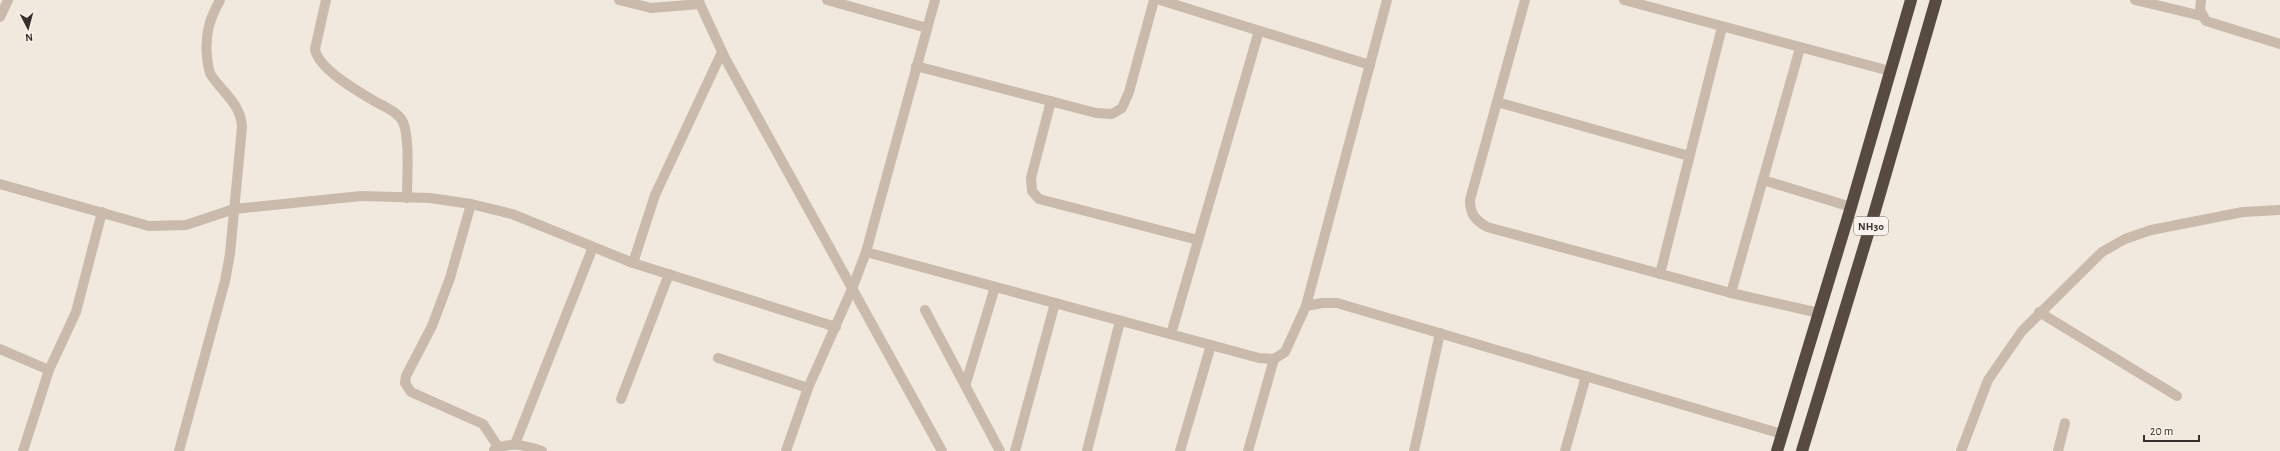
<svg xmlns="http://www.w3.org/2000/svg" width="2280" height="451" font-family="'Alegreya Sans',sans-serif">
<style>
.lines{fill:none;stroke-linecap:round;stroke-linejoin:round}
.street{stroke:#c9baab;stroke-width:10}
.highway{stroke:#574a41;stroke-width:12}
.labels{text-anchor:middle;stroke-width:3.5;stroke-linejoin:round;paint-order:stroke}
.shield{fill:#f9f3eb;stroke:#716a64;stroke-width:1}
.shield-label{font-size:11px;font-weight:bold;fill:#372f2a}
</style>
<rect width="100%" height="100%" fill="#f1e9de"/>
<g class="lines">
<g class="street">
<path d="M326,0L315,49C318,69 359,92 376,102C385,107 398,112 403,122C410,138 407,178 407,198"/>
<polyline points="619,0 651,8 700,4"/>
<polyline points="698,0 726,60 942,451"/>
<polyline points="827,0 927,28"/>
<polyline points="1160,0 1370,65"/>
<path d="M1525,0L1470,200C1470,214 1475,220 1487,227L1731,293L1819,313"/>
<polyline points="1624,0 1890,71"/>
<polyline points="2135,0 2202,16"/>
<polyline points="2201,0 2200,10 2206,21 2280,44"/>
<polyline points="0,17 8,0"/>
<polyline points="916,66 1096,113 1112,114 1122,108 1129,92 1154,0"/>
<polyline points="1051,101 1031,178 1032,191 1039,199 1198,240"/>
<polyline points="1497,102 1689,156"/>
<polyline points="1763,180 1851,207"/>
<polyline points="0,184 149,226 186,225 234,209 361,196 430,198 471,204 512,214 633,263 836,327"/>
<polyline points="471,204 450,278 432,326 406,376 405,383 411,392 483,424 499,448"/>
<polyline points="866,252 1259,358 1274,359 1285,352 1306,306 1322,303 1337,303 1782,434"/>
<polyline points="633,263 655,195 722,52"/>
<polyline points="1660,274 1722,27"/>
<polyline points="1731,293 1800,48"/>
<polyline points="1306,306 1387,0"/>
<polyline points="925,310 1000,451"/>
<polyline points="2039,312 2177,396"/>
<polyline points="1171,334 1259,31"/>
<polyline points="0,349 49,370"/>
<polyline points="718,358 808,388"/>
<polyline points="966,383 995,287"/>
<polyline points="621,399 669,274"/>
<polyline points="515,444 593,247"/>
<path d="M494,450C511,441 524,445 542,451"/>
<polyline points="23,451 49,370 76,312 102,212"/>
<path d="M179,451L225,281L230,254L242,127C241,104 223,93 211,75C208,70 208,63 207,57C205,34 209,20 220,0"/>
<polyline points="786,451 808,388 852,289 866,252 935,0"/>
<polyline points="1015,451 1055,303"/>
<polyline points="1087,451 1120,321"/>
<polyline points="1180,451 1211,345"/>
<polyline points="1248,451 1274,359"/>
<polyline points="1414,451 1440,333"/>
<polyline points="1565,451 1586,376"/>
<polyline points="1961,451 1988,380 2022,331 2102,252 2125,239 2151,230 2243,212 2280,210"/>
<polyline points="2058,451 2065,423"/>
</g>
<g class="highway">
<polyline points="1777,451 1851,207 1911,0"/>
<polyline points="1802,451 1874,214 1936,0"/>
</g>
</g>
<g class="labels">
<rect class="shield" x="1854" y="217" width="34" height="18" rx="3"/>
<g class="shield-label">
<text x="1871" y="230">NH30</text>
</g>
</g>
<g transform="translate(28 28) rotate(174)" stroke="#f9f3eb" stroke-width="3" paint-order="stroke">
<path d="M0-3L7 15L0 10L-7 15Z" fill="#372f2a"/>
<text y="-6" font-size="11" font-weight="bold" text-anchor="middle" fill="#372f2a">N</text>
</g>
<path d="M2144 435v6h55v-6" fill="none" stroke="#372f2a" stroke-width="2"/>
<text x="2150" y="435" font-size="12" fill="#372f2a" stroke="#f9f3eb" stroke-width="3" paint-order="stroke">20 m</text>
</svg>
